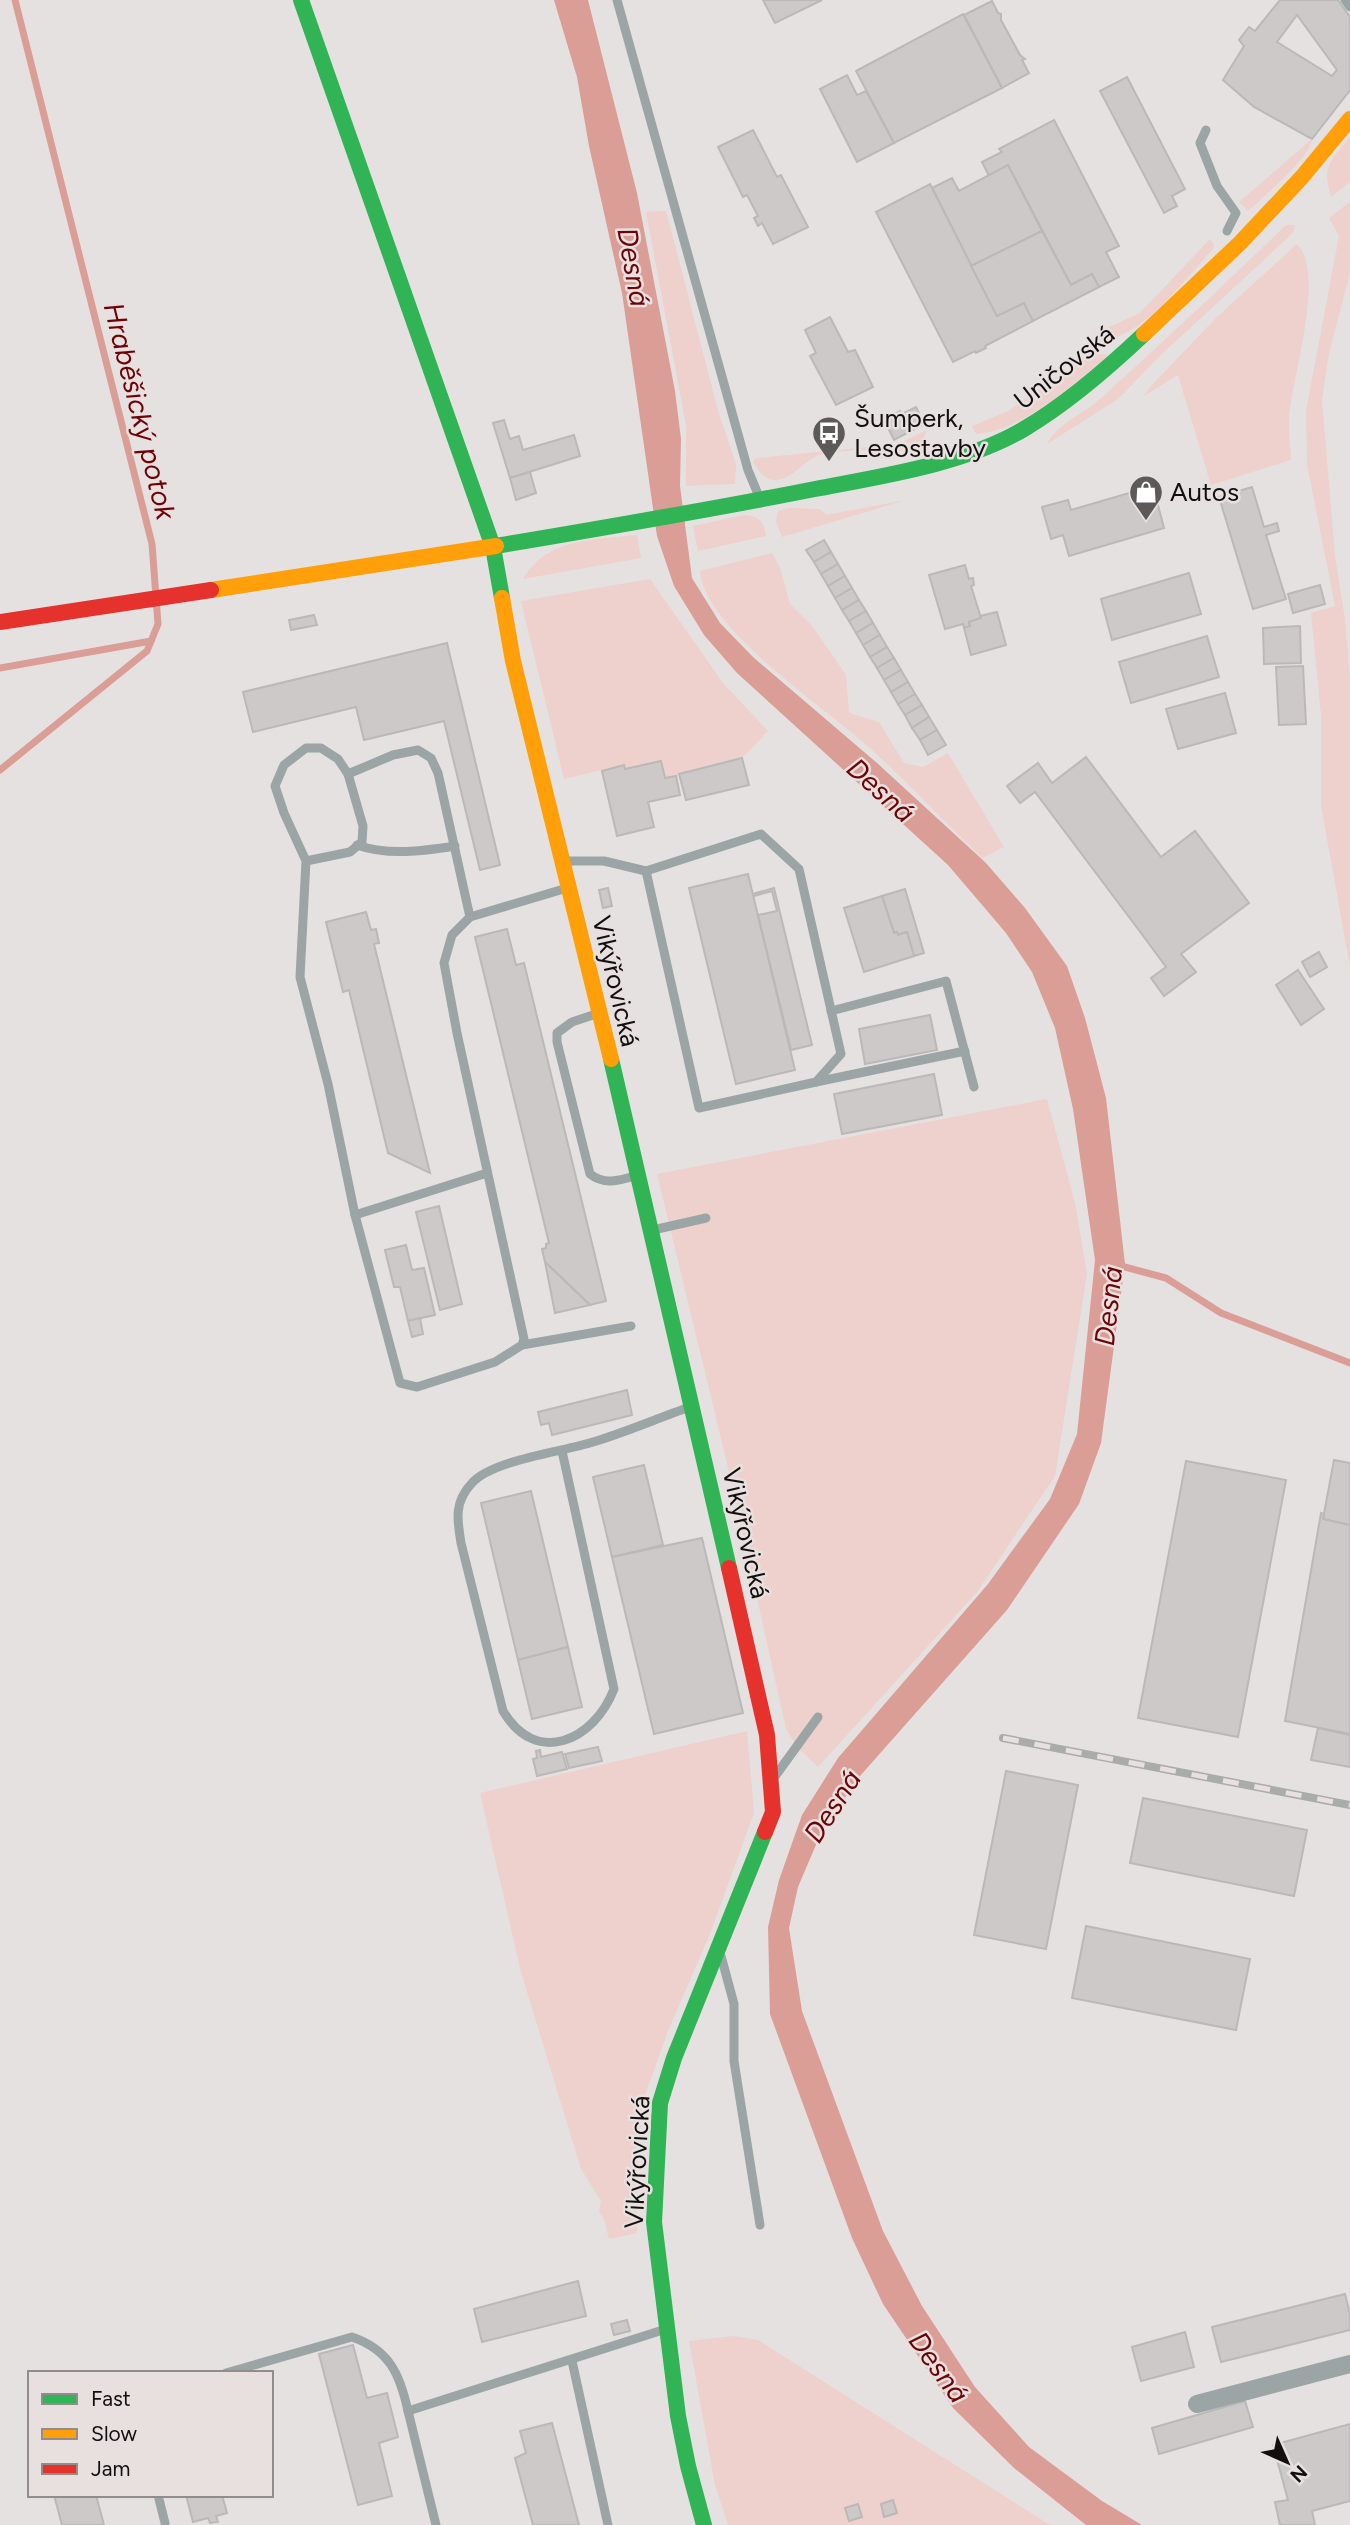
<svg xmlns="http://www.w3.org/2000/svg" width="1350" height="2525" font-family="Figtree,sans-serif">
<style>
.green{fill:#eed0cc}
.water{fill:#da9e97}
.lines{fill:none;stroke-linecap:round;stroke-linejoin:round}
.stream{stroke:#da9e97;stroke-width:7}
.building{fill:#cdc9c9;stroke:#bbb8b8;stroke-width:2;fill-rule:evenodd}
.lane{stroke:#9ba5a5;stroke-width:9}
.street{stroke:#9ba5a5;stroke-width:18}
.fast{stroke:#30b455;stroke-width:16}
.slow{stroke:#ff9f0a;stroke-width:16}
.jam{stroke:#e5322d;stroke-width:16}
.rail-casing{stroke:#aaabab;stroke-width:8}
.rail{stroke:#e7e0df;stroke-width:5;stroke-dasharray:16;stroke-linecap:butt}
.labels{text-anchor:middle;stroke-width:5;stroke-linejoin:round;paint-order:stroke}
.street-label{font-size:26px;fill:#12100f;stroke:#e7e0df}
.poi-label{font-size:26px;fill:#12100f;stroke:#e7e0df;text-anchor:start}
.water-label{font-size:28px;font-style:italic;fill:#6d0307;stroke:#e7e0df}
</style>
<rect width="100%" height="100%" fill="#e5e1e1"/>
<g class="green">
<path d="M1350,137V182L1331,197C1322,164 1330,162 1350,137Z"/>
<path d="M1312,139C1309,159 1264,196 1248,211L1239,202Z"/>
<polygon points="1350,202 1350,273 1329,353 1322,400 1335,556 1345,619 1350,681 1350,967 1321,805 1321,715 1311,613 1335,606 1307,464 1306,411 1339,236 1329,218"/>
<polygon points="666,211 719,414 736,464 735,484 686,486 686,425 646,212"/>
<path d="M1286,225H1295L1293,233L1162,354L1118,399L1047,444C1058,423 1084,414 1100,399C1163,342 1225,284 1286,225Z"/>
<path d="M1210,239L1214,245L1212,250C1182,282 1144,337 1098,342L1094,334L1140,313Z"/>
<path d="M1297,244C1326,273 1292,378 1289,417C1288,431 1291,446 1291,460L1211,485L1178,375L1144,396L1151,386L1217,317Z"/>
<path d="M1092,353L1110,355C1073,383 1024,431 976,434L972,426L1008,411Z"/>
<path d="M927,430L923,441L912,451C881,450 850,448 820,455C803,460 793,481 773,480C764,479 757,469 753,462L756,458L898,444Z"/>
<polygon points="906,500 782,537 776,522 778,511 789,508 820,509 826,515"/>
<path d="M744,515C760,517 764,521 766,536L698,551L693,526Z"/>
<path d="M637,535L641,558L523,579C548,537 594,540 637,535Z"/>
<path d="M772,553L780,568L790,604L813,627L846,675L849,713L879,722L904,763L923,767L948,753L1004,847L982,858C945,822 909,784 871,749C828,709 705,630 700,571Z"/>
<polygon points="650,579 723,683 768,731 742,758 676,776 665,778 660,761 625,769 623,765 564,779 521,601"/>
<polygon points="1047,1099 1075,1203 1087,1274 1055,1476 977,1592 818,1767 797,1747 786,1729 731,1480 657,1174"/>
<polygon points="747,1731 754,1813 710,1934 668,2031 643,2101 637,2170 637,2233 609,2239 604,2219 599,2212 601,2201 581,2169 521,1972 480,1793"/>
<polygon points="734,2336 758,2340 1050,2525 728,2525 715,2485 689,2341"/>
</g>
<polygon class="water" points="554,0 588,0 637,193 675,391 681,439 680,486 692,578 720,623 753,657 877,763 986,863 1025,908 1067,966 1085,1018 1106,1098 1125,1264 1101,1443 1079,1504 1007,1610 860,1776 821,1833 798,1887 789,1928 802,2011 883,2231 922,2306 975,2387 1029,2447 1102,2501 1142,2525 1086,2525 1014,2468 953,2408 883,2304 852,2238 770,2014 768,1927 779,1880 802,1815 838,1758 988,1584 1050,1499 1077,1434 1095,1260 1073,1109 1055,1028 1032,972 1006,933 948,865 737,673 704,635 674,586 657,536 622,293 589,146 577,77"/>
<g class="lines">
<g class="stream">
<polyline points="0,668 151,641"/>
<polyline points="0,770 147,651 158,624 152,544 15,0"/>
<polyline points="1117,1265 1166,1278 1221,1313 1350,1363"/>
</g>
</g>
<g class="building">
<polygon points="763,0 822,0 775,23"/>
<path d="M1280,0H1338L1350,17V90L1312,139L1254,107L1223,80L1244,46L1239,40L1249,27L1255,31ZM1297,15L1337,70L1332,76L1277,42Z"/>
<polygon points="992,1 998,13 1001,14 1001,20 1020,55 1025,59 1022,60 1029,73 1002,88 964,15"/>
<polygon points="963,14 1002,88 894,143 856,71"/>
<polygon points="847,75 857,95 866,91 894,143 857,162 820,89"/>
<polygon points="1127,77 1185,189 1172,196 1177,206 1164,213 1100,91"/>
<polygon points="1054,120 1119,246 1106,252 1119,277 1099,287 1092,274 1071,285 1008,165 989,176 982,162 1002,152 999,149"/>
<polygon points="753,130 777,177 781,175 808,227 773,244 762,223 758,226 754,218 758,216 747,195 743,197 718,147"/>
<polygon points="1008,165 1042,231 971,266 932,188 952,178 959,191"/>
<polygon points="930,184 997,316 1024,303 1033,321 985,346 986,348 976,353 975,351 953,362 876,212"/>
<polygon points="1042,231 1071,285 1092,274 1099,287 1033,321 1024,303 997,316 971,266"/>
<polygon points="830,317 848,352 855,350 873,387 836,405 810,356 816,353 805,330"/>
<polygon points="916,407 924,424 894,440 884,420 900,411 902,414"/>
<polygon points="504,420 510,439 519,436 523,450 574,435 580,456 510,478 493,423"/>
<polygon points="530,472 536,493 516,500 510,478"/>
<polygon points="1153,486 1164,528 1069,556 1063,535 1051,539 1042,507 1068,500 1071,510"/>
<polygon points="1252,487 1264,527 1277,523 1279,531 1266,535 1286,599 1253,609 1219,497"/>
<polygon points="824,540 831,552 814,562 806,550"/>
<polygon points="831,552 838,564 821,574 814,562"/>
<polygon points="838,564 845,576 828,586 821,574"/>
<polygon points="965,565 969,579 973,578 974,585 971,586 981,618 969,622 970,626 964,628 963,624 945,629 929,575"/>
<polygon points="1189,573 1201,614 1112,640 1101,599"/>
<polygon points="845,576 852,588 835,598 828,586"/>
<polygon points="1320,585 1325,604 1293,613 1288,594"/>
<polygon points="852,588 859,600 842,610 835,598"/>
<polygon points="859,600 866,611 849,621 842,610"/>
<polygon points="866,611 873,623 856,633 849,621"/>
<polygon points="997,612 1006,645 971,655 964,628 970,626 969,622 981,618 980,616"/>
<polygon points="314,615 317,625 291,630 289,620"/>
<polygon points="873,623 880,635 863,645 856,633"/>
<polygon points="1300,626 1301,663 1264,664 1263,628"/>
<polygon points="880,635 887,647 870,657 863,645"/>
<polygon points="1207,636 1219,677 1131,703 1119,662"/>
<polygon points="447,643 500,865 480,870 444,721 364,740 356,707 253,732 243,692"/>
<polygon points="887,647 894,658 877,668 870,657"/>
<polygon points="894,658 901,670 884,680 877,668"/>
<polygon points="1303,666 1306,724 1279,725 1276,667"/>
<polygon points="901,670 908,682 891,692 884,680"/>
<polygon points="908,682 915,694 898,704 891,692"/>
<polygon points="1225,693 1236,733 1178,749 1166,709"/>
<polygon points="915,694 922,705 905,715 898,704"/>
<polygon points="922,705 929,717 912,728 905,715"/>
<polygon points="929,717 937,730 920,740 912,728"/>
<polygon points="937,730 946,745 928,755 920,740"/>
<polygon points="1086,757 1161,857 1195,831 1249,903 1181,954 1196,972 1164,996 1151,978 1166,967 1141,933 1035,792 1020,803 1007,786 1038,763 1052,783"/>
<polygon points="742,758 749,785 686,800 679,774"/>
<polygon points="661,761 665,778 676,776 680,795 648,802 654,827 617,836 602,771 624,765 625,769"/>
<polygon points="748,874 795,1070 736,1084 689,888"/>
<polygon points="608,888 612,906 603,908 599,890"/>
<polygon points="774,888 812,1045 791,1050 758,915 777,911 772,891 754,896 753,894"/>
<polygon points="905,889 924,953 914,956 907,932 898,935 897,932 894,933 882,896"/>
<polygon points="882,896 894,933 897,932 898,935 907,932 914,956 864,972 844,908"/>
<polygon points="366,912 371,930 376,929 379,943 374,944 430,1173 388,1153 349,990 343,992 326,922"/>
<polygon points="507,929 516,965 524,963 606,1301 590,1305 545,1262 542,1249 546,1248 546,1244 549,1243 475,937"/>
<polygon points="1319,952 1327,967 1310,977 1302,962"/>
<polygon points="1298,970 1324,1009 1301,1025 1276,985"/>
<polygon points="930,1015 937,1050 865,1064 859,1029"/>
<polygon points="934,1074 942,1115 842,1134 834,1094"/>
<polygon points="439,1206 462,1304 440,1310 416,1212"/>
<polygon points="406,1245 412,1270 424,1268 435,1315 408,1321 400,1287 394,1287 385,1250"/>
<polygon points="545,1262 590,1305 555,1313"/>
<polygon points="420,1318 423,1334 412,1337 408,1321"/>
<polygon points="627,1390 632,1415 552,1435 549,1423 541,1425 538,1412"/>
<polygon points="1334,1460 1350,1463 1350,1525 1323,1519"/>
<polygon points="1186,1461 1286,1480 1238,1737 1138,1718"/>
<polygon points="644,1465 663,1545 612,1557 593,1477"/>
<polygon points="531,1491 568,1647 518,1660 481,1503"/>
<polygon points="1321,1513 1324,1514 1323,1519 1350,1525 1350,1734 1285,1721"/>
<polygon points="702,1538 743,1713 654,1734 612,1557"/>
<polygon points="568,1647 582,1707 532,1719 518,1660"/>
<polygon points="1318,1728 1350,1735 1350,1767 1311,1760"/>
<polygon points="598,1747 602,1761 569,1768 565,1754"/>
<polygon points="540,1750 541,1757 562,1752 567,1769 537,1776 533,1759 537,1758 536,1751"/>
<polygon points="1006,1771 1078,1785 1046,1949 974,1935"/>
<polygon points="1143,1798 1307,1830 1294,1896 1130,1863"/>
<polygon points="1086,1926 1250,1959 1236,2030 1072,1998"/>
<polygon points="578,2281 586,2316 482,2342 474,2309"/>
<polygon points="1345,2294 1350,2314 1350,2330 1221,2362 1212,2327"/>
<polygon points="627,2320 630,2331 614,2335 611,2324"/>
<polygon points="1185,2332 1194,2367 1141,2381 1132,2347"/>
<polygon points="353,2345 367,2398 387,2393 398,2437 379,2443 392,2496 358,2505 319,2354"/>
<polygon points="1245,2401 1253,2427 1159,2454 1152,2428"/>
<polygon points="552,2423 579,2525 533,2525 515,2458 526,2453 520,2431"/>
<polygon points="1350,2424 1350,2501 1312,2511 1315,2525 1280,2525 1275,2502 1288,2500 1273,2445"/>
<polygon points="54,2495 96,2495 104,2525 62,2525"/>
<polygon points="186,2495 222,2495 227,2513 216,2516 218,2522 210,2523 208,2518 193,2522"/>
<polygon points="893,2500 897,2513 884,2517 881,2504"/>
<polygon points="858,2504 862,2517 849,2521 845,2508"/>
</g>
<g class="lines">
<g class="lane">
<polyline points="617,0 748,470 760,499"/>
<polyline points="1345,0 1350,7"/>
<polyline points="1206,130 1200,143 1217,186 1236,213 1227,231"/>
<polyline points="348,774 393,755 418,750 431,758 438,773 470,917"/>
<path d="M357,845C388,856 423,851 455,846"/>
<polyline points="306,861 350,852 362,842 363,826 348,774 338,759 321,748 306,748 284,765 275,786 284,813 306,861 300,977 328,1084 355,1215"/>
<polyline points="564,861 604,861 646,871 699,1108 816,1082 841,1054 799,869 761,834 646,871"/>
<polyline points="831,1011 946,981 974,1087"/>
<path d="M596,1014L572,1022L557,1033V1042L590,1174C605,1186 621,1180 638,1175"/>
<polyline points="816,1082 965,1051"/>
<polyline points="487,1173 355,1215 400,1383 417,1387 495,1362 522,1345 524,1339 457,1033 444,963 452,935 470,917 567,888"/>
<polyline points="653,1230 706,1218"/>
<polyline points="522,1345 631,1326"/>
<path d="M562,1451L614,1689C594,1741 536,1767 503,1711L461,1543C457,1519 454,1502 472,1483C492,1460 562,1452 593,1442C626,1432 658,1418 690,1407"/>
<polyline points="776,1775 818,1717"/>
<polyline points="721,1956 734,2004 734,2061 760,2225"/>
<polyline points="572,2361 608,2525"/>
<path d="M226,2373L352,2337C390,2350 400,2375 408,2411"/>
<polyline points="158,2495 165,2523"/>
<polyline points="436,2525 408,2411 666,2329"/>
</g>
<polyline class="street" points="1197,2404 1350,2364"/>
<g class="fast">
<polyline points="301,0 493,547 502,598"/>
<path d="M496,546C603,528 709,510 815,489C882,476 965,464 1024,429C1068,403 1107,369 1144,334"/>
<polyline points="611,1059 729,1568"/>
<polyline points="704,2525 688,2466 678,2416 654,2222 660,2103 674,2058 765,1832"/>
</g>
<g class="slow">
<polyline points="1144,334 1240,243 1302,177 1350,119"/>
<polyline points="211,590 496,546"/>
<polyline points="502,598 513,661 611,1059"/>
</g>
<g class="jam">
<polyline points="0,622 211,590"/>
<polyline points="729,1568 767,1735 773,1812 765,1832"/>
</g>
<g class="rail-casing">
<polyline id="rail" points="1003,1738 1350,1805"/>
</g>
<use href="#rail" class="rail"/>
</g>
<defs>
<g id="bus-pin" transform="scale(1.75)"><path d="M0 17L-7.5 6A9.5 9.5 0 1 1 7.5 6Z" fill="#5c5958" stroke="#e7e0df"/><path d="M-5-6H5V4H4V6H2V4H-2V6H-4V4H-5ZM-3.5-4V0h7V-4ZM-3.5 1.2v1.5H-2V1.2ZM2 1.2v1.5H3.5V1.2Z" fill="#fff"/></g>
<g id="shop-pin" transform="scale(1.75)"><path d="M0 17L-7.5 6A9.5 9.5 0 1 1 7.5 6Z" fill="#5c5958" stroke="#e7e0df"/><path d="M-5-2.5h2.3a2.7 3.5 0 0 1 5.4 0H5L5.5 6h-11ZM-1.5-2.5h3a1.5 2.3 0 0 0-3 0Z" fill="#fff"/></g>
</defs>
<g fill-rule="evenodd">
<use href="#bus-pin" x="829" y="433"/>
<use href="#shop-pin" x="1146" y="492"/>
</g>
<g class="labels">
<g class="street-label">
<text transform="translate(1064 367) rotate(-38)" y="9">Uničovská</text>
<text transform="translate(616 981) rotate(77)" y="9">Vikýřovická</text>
<text transform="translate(746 1533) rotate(77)" y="9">Vikýřovická</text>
<text transform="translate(637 2162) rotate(-87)" y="9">Vikýřovická</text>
</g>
<g class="poi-label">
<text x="854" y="427">Šumperk,<tspan x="854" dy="30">Lesostavby</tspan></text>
<text x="1170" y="501">Autos</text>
</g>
<g class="water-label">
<text transform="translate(634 267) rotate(80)" y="10">Desná</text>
<text transform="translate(140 411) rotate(76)" y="10">Hraběšický potok</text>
<text transform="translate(881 790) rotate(42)" y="10">Desná</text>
<text transform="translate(1108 1306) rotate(-84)" y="10">Desná</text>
<text transform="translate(832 1806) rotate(-57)" y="10">Desná</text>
<text transform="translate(939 2367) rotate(54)" y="10">Desná</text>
</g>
</g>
<rect x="28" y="2371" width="245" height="126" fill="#e7e0df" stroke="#928d8c" stroke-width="2"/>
<rect x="42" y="2394" width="35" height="10" fill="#30b455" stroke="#928d8c" stroke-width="2"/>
<text x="91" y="2406" font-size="21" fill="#12100f">Fast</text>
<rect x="42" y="2429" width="35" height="10" fill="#ff9f0a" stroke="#928d8c" stroke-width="2"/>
<text x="91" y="2441" font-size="21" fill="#12100f">Slow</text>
<rect x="42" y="2464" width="35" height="10" fill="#e5322d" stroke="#928d8c" stroke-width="2"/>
<text x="91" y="2476" font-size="21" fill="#12100f">Jam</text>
<g transform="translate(1287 2462) rotate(135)" stroke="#e7e0df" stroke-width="5" paint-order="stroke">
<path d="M0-5L12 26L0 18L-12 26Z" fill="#12100f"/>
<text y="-10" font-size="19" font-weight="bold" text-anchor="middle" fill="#12100f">N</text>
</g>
</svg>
